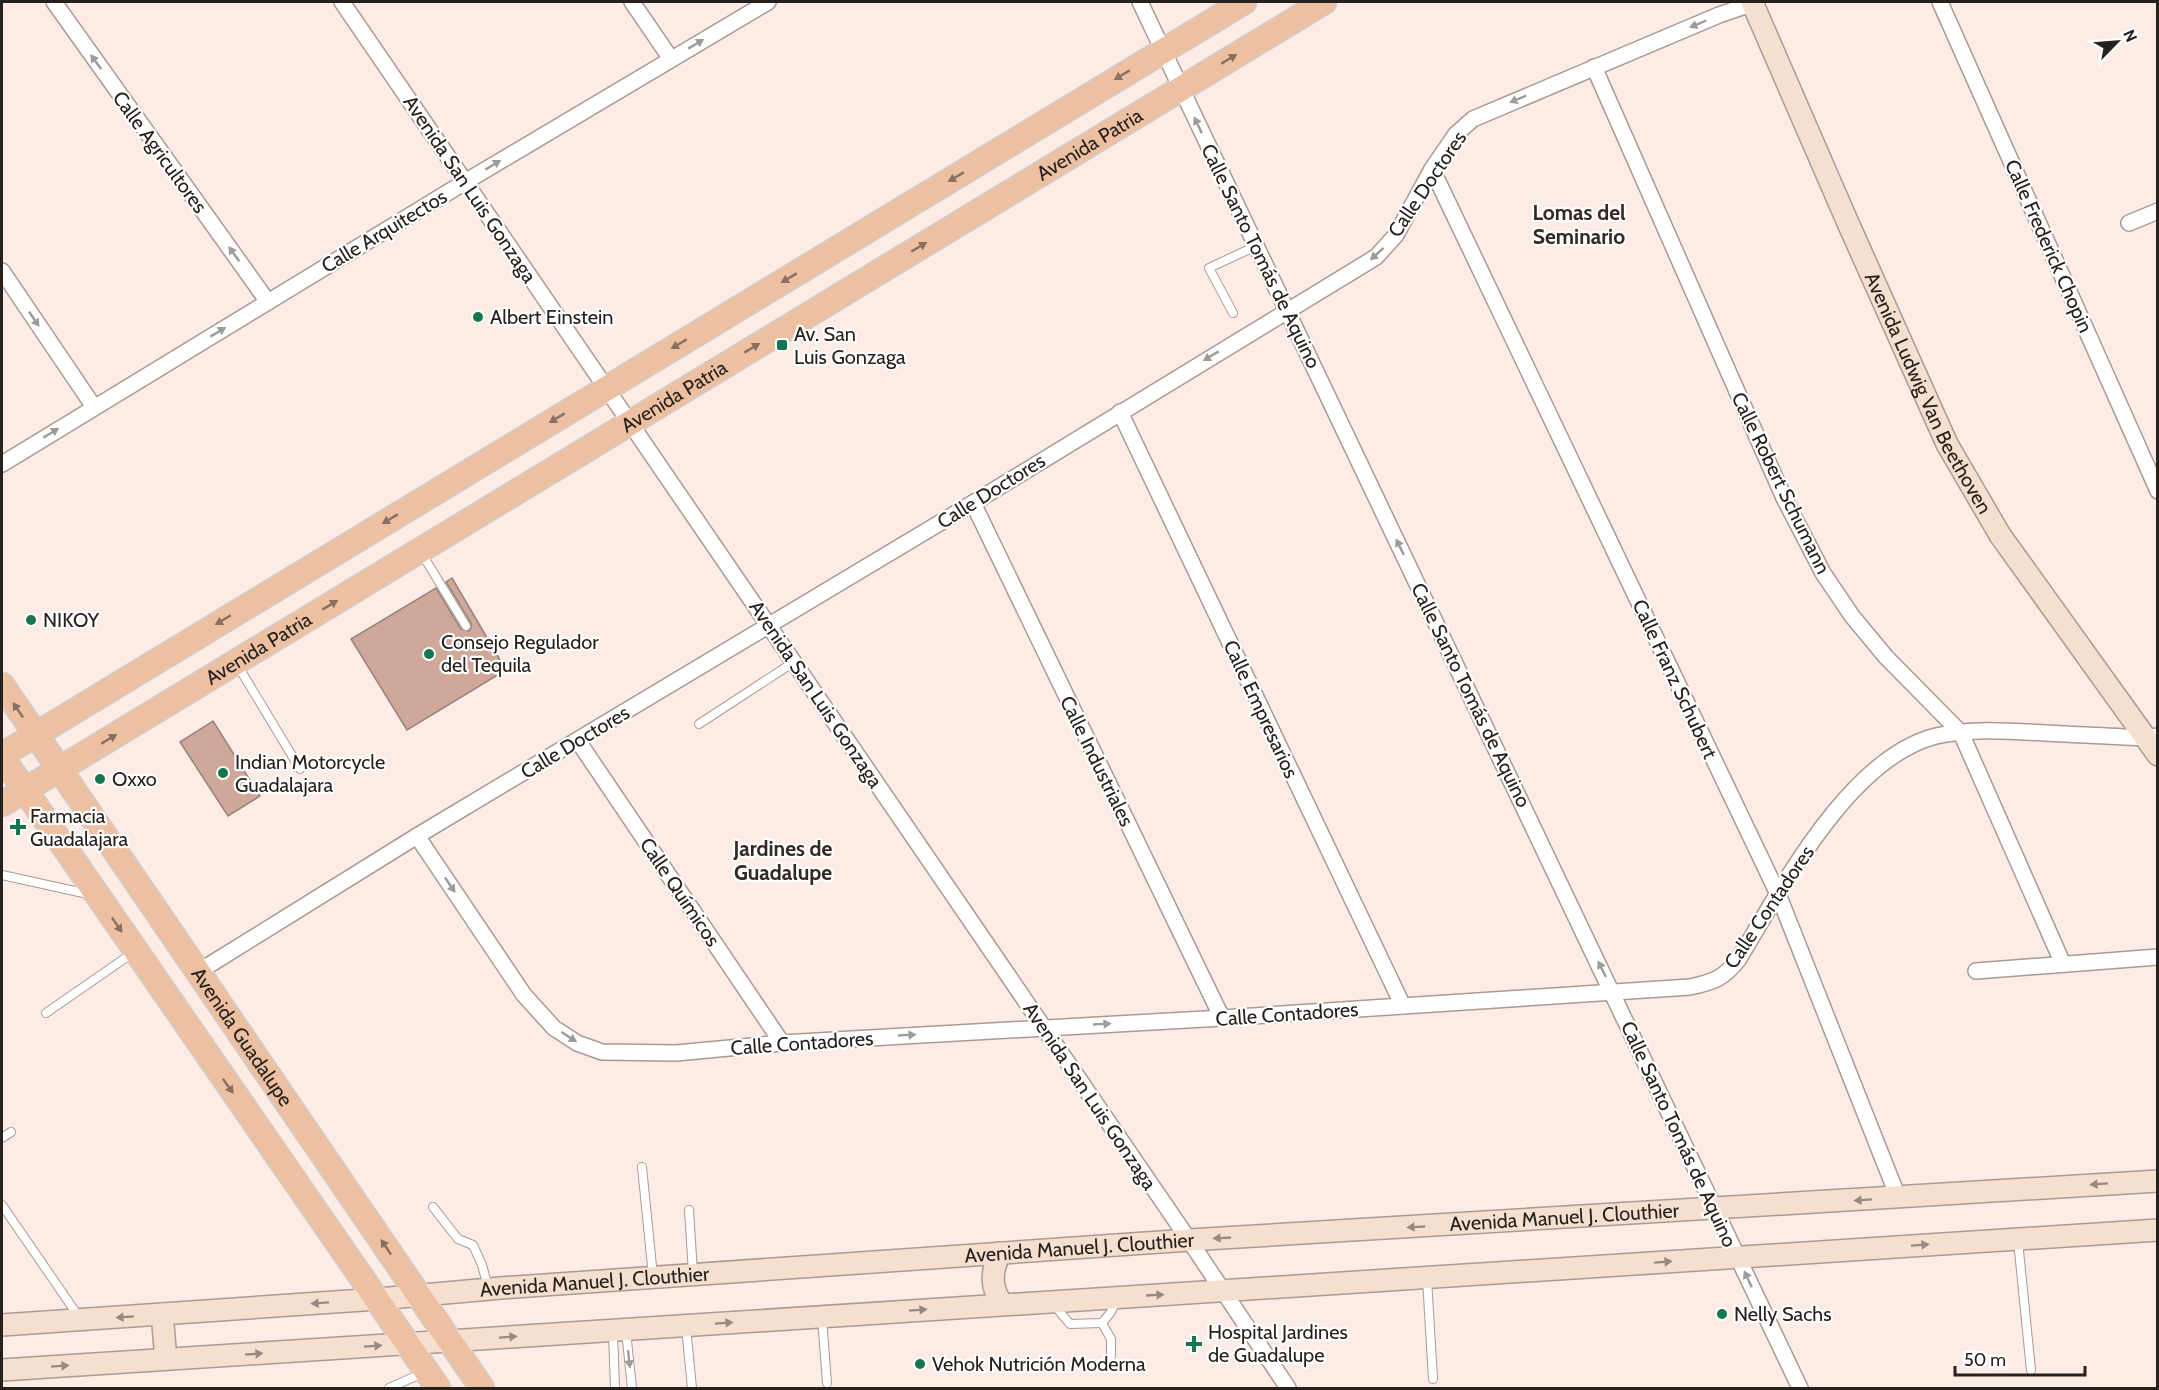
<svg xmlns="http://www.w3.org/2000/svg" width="2159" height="1390" font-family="Cabin,sans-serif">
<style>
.building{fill:#cfa899;stroke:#95857f;stroke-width:1.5}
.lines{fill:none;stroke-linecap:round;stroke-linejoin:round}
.lane-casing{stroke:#aa9a94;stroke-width:10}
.street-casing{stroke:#aa9a94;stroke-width:18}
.secondary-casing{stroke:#aa9a94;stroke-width:24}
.primary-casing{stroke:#cfcece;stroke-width:27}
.lane{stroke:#fff;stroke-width:8}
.street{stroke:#fff;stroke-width:15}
.secondary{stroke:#f5e0d0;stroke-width:21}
.primary{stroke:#ecc0a1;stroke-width:24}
.oneway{fill:#9e9b9a}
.oneway2{fill:#8a7060}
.oneway3{fill:#988a80}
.poi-dot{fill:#13764d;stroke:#fff;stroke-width:2}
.labels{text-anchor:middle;stroke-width:4.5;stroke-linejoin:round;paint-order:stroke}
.street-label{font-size:20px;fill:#27211e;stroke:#fff}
.poi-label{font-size:20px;fill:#27211e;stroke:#fff;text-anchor:start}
.neighbourhood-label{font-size:21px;font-weight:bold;fill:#352924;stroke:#fff}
</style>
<rect width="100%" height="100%" fill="#fdece5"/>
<g class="building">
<polygon points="452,578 506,670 407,730 351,639 436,588 461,629 469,631 471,628 471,623 446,582"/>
<polygon points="213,721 260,796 228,816 180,742"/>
</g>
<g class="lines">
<g class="lane-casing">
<g id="lane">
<polyline points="1233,313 1209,268 1256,246"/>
<polyline points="422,554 466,626"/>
<polyline points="238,666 300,769"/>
<polyline points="699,724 794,662"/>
<polyline points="2,875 88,894"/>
<polyline points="46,1013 134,952"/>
<polyline points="2,1138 11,1132"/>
<polyline points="642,1167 653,1276"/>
<polyline points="2,1205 79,1317"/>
<polyline points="433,1207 458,1239 473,1245 482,1265 488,1287"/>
<polyline points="689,1210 693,1273"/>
<polyline points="2018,1241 2031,1370"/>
<polyline points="1427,1279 1433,1379"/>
<polyline points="1054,1305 1070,1324 1102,1323 1111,1312 1116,1300"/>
<polyline points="822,1318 827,1383"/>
<polyline points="1102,1323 1111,1339 1111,1356"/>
<polyline points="686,1327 692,1388"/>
<polyline points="626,1331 632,1388"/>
<polyline points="613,1332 615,1388"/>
<polyline points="389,1388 423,1373"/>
</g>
</g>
<g class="street-casing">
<g id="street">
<polyline points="54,2 268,302"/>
<polyline points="342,2 1189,1240 1288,1388"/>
<polyline points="632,2 671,59"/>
<polyline points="1140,2 1800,1388"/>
<polyline points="1940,2 2158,491"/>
<polyline points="1594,67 1784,498 1823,573 1852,616 1886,657 1961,733 2063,964"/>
<polyline points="1432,169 1778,894 1898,1197"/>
<polyline points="2129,223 2158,211"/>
<polyline points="2,271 94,407"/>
<polyline points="1120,412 1403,1006"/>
<polyline points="2,464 465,182 768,2"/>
<polyline points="973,503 1222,1018"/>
<polyline points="578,741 782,1043"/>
<path d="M417,836L524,995L554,1028L577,1043L602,1052L676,1053L782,1043L1222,1018L1690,987C1713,982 1723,979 1738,960C1782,888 1849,758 1936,736C1971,728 2010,731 2045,733C2079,735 2112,736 2145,738L2158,736"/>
<polyline points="1976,971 2158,957"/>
<polyline points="198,972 417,836 973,503 1376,257 1396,235 1432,169 1456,134 1473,119 1719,15 1757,2"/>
</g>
</g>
<g class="secondary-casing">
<g id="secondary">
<path id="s1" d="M1752,2L1848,223L1947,444L2000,535L2158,755"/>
<path d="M1000,1253C991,1272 990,1286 1002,1304"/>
<polyline points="162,1314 166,1359"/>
<path id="s2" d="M2,1325L378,1299L501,1288L1189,1240L2158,1181"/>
<polyline points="2,1370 2158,1230"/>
</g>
</g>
<g class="primary-casing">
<g id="primary">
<path id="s3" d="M2,685L482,1388"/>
<polyline points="2,755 1244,2"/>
<polyline points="2,757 438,1388"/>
<path id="s4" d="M2,804L1324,2"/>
</g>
</g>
<use href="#lane" class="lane"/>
<use href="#street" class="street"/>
<use href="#secondary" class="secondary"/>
<use href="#primary" class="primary"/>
</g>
<defs><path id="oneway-solid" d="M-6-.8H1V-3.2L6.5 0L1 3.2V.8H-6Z" transform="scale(1.5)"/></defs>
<g class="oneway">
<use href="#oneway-solid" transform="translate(1698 24) rotate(157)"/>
<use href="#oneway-solid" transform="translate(696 44) rotate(-31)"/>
<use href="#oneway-solid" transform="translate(96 62) rotate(-126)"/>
<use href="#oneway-solid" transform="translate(1518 99) rotate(157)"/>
<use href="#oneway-solid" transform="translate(1198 125) rotate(-115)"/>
<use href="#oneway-solid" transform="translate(493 165) rotate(-31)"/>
<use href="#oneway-solid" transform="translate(234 254) rotate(-126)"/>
<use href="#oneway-solid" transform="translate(1377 254) rotate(138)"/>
<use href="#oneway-solid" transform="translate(34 319) rotate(56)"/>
<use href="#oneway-solid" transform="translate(218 332) rotate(-31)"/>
<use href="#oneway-solid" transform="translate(1211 356) rotate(149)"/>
<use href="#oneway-solid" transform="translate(51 433) rotate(-31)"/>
<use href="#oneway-solid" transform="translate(1400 547) rotate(-116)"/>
<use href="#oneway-solid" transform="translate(450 885) rotate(56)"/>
<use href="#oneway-solid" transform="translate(1602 969) rotate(-116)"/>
<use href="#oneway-solid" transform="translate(1102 1024) rotate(-3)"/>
<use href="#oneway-solid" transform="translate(907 1035) rotate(-3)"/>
<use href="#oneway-solid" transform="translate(569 1037) rotate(33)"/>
<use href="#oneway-solid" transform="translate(1748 1279) rotate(-115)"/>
<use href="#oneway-solid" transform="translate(629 1359) rotate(84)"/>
</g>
<g class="oneway2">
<use href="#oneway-solid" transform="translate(1229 59) rotate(-31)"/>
<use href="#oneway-solid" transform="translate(1122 75) rotate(149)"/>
<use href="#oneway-solid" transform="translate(956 177) rotate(149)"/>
<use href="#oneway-solid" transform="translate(919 247) rotate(-31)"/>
<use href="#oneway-solid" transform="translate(789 278) rotate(149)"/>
<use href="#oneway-solid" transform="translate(679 344) rotate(149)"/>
<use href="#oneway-solid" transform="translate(752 348) rotate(-31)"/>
<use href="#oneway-solid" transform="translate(557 418) rotate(149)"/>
<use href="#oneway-solid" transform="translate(390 519) rotate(149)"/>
<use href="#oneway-solid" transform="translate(330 605) rotate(-31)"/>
<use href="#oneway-solid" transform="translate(223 620) rotate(149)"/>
<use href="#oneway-solid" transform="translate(18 710) rotate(-124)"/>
<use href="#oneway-solid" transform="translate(109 739) rotate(-31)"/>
<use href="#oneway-solid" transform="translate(117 925) rotate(56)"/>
<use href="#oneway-solid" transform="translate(228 1086) rotate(55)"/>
<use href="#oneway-solid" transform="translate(386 1247) rotate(-124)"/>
</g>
<g class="oneway3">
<use href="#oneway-solid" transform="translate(2099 1184) rotate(176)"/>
<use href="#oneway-solid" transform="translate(1863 1200) rotate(176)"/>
<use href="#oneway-solid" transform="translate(1416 1227) rotate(177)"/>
<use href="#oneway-solid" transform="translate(1222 1238) rotate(177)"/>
<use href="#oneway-solid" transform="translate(1920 1245) rotate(-4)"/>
<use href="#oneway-solid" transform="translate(1663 1262) rotate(-4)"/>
<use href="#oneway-solid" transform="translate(1155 1295) rotate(-3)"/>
<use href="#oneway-solid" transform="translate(320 1303) rotate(176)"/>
<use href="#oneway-solid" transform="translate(918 1310) rotate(-4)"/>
<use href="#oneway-solid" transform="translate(125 1317) rotate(176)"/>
<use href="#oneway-solid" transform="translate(724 1323) rotate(-4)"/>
<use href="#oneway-solid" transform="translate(508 1337) rotate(-4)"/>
<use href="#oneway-solid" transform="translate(373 1346) rotate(-4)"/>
<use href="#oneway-solid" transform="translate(254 1354) rotate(-4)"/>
<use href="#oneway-solid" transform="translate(60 1366) rotate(-4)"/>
</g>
<g class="poi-dot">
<circle cx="478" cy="317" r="6"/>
<rect x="776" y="339" width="12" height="12" rx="3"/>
<circle cx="31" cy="620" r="6"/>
<circle cx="429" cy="654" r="6"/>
<circle cx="223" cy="773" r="6"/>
<circle cx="100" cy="779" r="6"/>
<path d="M15 818h6v6h6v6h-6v6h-6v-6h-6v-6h6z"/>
<circle cx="1722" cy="1314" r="6"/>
<path d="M1191 1335h6v6h6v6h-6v6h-6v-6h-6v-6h6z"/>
<circle cx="920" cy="1364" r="6"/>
</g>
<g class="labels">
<g class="street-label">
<text dy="7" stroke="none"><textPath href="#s4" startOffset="1272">Avenida Patria</textPath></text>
<text transform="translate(160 152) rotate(54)" y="7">Calle Agricultores</text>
<text transform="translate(1427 184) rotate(-56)" y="7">Calle Doctores</text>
<text transform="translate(470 189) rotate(56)" y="7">Avenida San Luis Gonzaga</text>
<text transform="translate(384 231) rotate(-31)" y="7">Calle Arquitectos</text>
<text transform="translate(2049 246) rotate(66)" y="7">Calle Frederick Chopin</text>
<text transform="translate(1261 256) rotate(64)" y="7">Calle Santo Tomás de Aquino</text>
<text dy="7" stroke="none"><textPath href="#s1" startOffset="429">Avenida Ludwig Van Beethoven</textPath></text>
<text dy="7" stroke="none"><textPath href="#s4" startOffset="786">Avenida Patria</textPath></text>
<text transform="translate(1781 483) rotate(64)" y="7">Calle Robert Schumann</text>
<text transform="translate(991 491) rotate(-32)" y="7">Calle Doctores</text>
<text dy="7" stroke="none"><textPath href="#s4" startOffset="300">Avenida Patria</textPath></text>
<text transform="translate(1675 679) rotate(65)" y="7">Calle Franz Schubert</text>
<text transform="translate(816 694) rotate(56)" y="7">Avenida San Luis Gonzaga</text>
<text transform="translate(1471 695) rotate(64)" y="7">Calle Santo Tomás de Aquino</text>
<text transform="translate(1261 709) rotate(65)" y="7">Calle Empresarios</text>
<text transform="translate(575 742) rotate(-31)" y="7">Calle Doctores</text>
<text transform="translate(1097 761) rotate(64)" y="7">Calle Industriales</text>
<text transform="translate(680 892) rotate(56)" y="7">Calle Químicos</text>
<text transform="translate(1769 907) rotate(-56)" y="7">Calle Contadores</text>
<text transform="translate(1287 1014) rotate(-4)" y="7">Calle Contadores</text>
<text dy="7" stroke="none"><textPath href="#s3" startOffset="426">Avenida Guadalupe</textPath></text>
<text transform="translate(802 1043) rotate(-4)" y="7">Calle Contadores</text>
<text transform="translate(1090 1096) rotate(56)" y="7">Avenida San Luis Gonzaga</text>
<text transform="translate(1679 1134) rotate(65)" y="7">Calle Santo Tomás de Aquino</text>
<text dy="7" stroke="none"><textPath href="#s2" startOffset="1566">Avenida Manuel J. Clouthier</textPath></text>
<text dy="7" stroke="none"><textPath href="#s2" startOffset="1080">Avenida Manuel J. Clouthier</textPath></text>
<text dy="7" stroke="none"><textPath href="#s2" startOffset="594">Avenida Manuel J. Clouthier</textPath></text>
</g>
<g class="poi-label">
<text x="490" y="324">Albert Einstein</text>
<text x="794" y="341">Av. San<tspan x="794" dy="23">Luis Gonzaga</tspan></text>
<text x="43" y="627">NIKOY</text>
<text x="441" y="649">Consejo Regulador<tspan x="441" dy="23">del Tequila</tspan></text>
<text x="235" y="769">Indian Motorcycle<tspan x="235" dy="23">Guadalajara</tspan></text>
<text x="112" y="786">Oxxo</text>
<text x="30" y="823">Farmacia<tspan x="30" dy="23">Guadalajara</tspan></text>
<text x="1734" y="1321">Nelly Sachs</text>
<text x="1208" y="1339">Hospital Jardines<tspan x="1208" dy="23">de Guadalupe</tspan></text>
<text x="932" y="1371">Vehok Nutrición Moderna</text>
</g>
<g class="neighbourhood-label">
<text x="1579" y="220">Lomas del<tspan x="1579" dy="24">Seminario</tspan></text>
<text x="783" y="856">Jardines de<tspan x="783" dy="24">Guadalupe</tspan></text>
</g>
</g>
<rect width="2159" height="1390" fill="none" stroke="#27211e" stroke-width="6"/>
<g transform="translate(2117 42) rotate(65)" stroke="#ffffff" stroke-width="4.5" paint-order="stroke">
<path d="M0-4.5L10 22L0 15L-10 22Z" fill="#27211e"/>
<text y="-9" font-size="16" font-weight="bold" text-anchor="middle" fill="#27211e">N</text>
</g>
<path d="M1955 1366v9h130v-9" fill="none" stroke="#27211e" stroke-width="3"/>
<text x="1964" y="1366" font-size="18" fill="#27211e" stroke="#ffffff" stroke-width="4.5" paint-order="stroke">50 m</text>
</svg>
